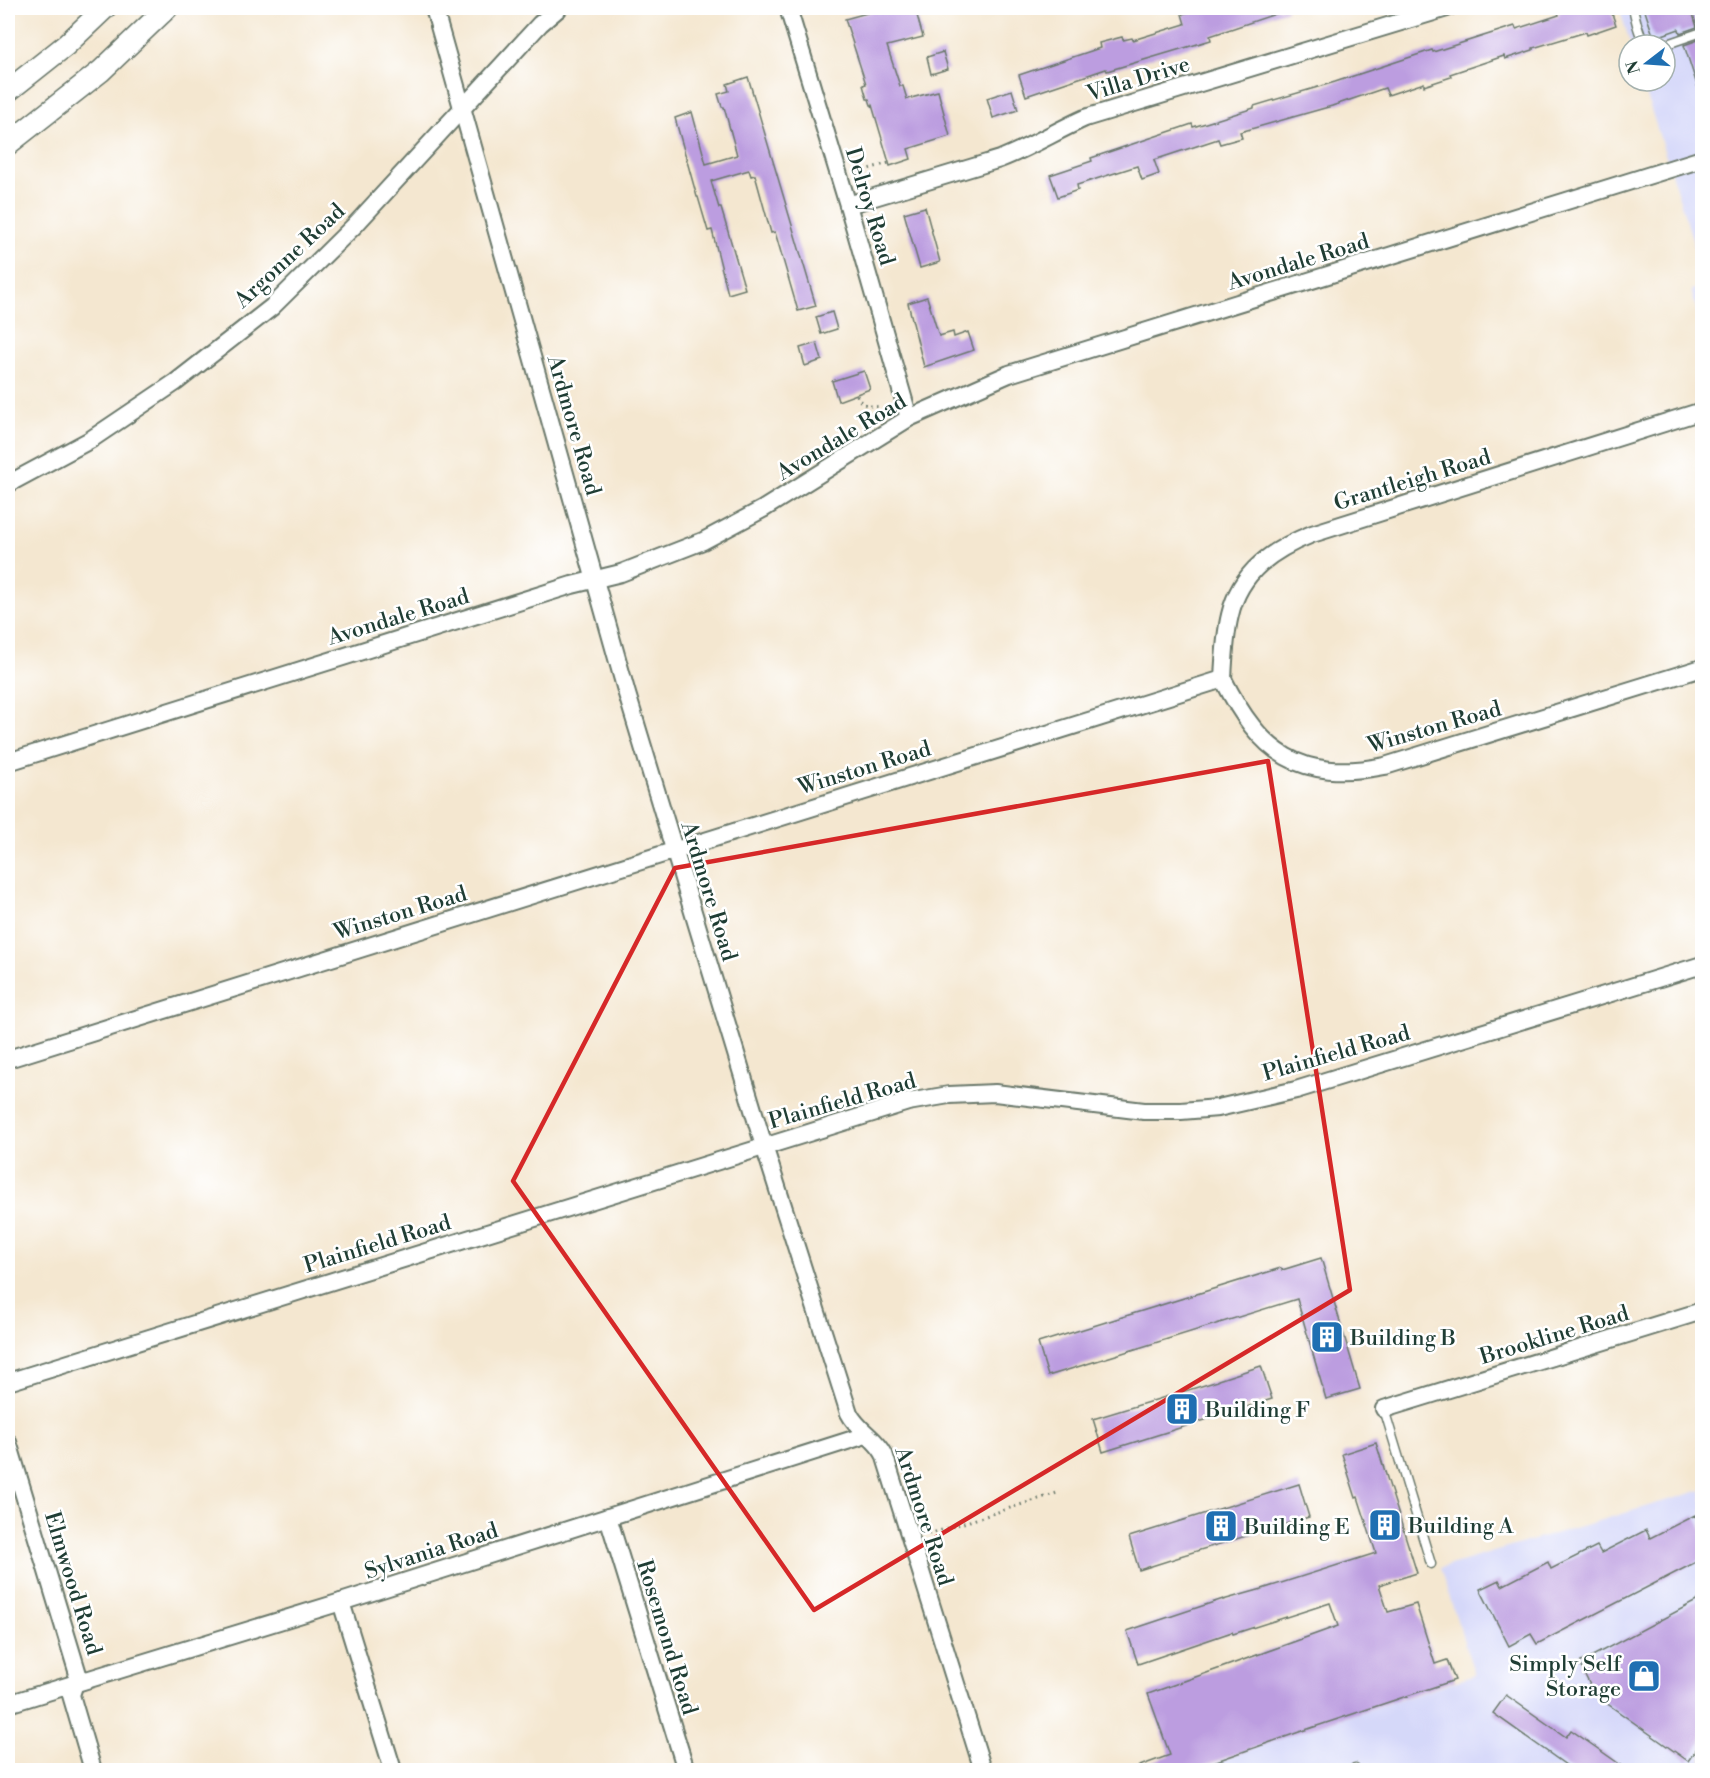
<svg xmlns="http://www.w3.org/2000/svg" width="1710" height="1778" font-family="'Libre Bodoni',serif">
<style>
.built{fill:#d5d8f9}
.building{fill:#bc9de0}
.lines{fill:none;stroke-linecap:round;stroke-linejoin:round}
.service-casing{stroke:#6a786b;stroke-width:11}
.minor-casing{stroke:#6a786b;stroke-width:20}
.tertiary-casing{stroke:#6a786b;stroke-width:24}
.path{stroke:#6a786b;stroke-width:3;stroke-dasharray:1.5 4.5;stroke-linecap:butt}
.service{stroke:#fff;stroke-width:8}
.minor{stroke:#fff;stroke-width:16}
.tertiary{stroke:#fff;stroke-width:21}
.marked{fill:none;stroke:#d62828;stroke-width:4.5;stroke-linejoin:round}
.labels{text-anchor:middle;stroke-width:5;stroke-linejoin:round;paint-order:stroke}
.street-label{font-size:22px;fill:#1f3d34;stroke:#fff}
.poi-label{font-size:22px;fill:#1f3d34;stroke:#fff;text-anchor:start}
</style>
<rect width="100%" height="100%" fill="#fff"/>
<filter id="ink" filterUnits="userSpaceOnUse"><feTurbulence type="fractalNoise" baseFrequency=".0167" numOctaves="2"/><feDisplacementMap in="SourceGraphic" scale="12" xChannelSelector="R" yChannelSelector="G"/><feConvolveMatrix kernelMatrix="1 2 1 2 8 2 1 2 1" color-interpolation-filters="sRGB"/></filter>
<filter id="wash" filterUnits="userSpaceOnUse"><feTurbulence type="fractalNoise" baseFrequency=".008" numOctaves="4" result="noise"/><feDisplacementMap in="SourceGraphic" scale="24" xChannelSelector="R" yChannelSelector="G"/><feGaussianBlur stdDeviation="1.35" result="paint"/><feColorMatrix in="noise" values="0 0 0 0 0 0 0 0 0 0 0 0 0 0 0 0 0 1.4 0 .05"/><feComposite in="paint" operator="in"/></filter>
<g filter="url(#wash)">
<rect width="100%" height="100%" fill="#f4e7d0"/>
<g class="built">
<polygon points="1619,8 1702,8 1702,270 1642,81 1665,81 1665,45 1631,45"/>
<polygon points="1702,287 1702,329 1691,290"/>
<polygon points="1702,1490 1702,1770 1194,1770 1302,1731 1475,1675 1440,1568"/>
</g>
<g id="blocks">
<g class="building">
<polygon points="885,8 915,8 923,37 887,46 900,86 903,86 907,99 938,91 950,136 908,149 911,159 890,166 872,105 871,105 869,99 867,99 863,85 866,84 845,19"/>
<polygon points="1204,8 1287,8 1287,10 1210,36 1211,40 1107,71 1106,69 1026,96 1019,75 1100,48 1099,43 1122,37 1123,40 1132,38 1133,40 1185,24 1182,14"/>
<polygon points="1572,8 1610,8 1616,25 1587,35 1586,32 1533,48 1533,50 1505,59 1504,56 1450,74 1451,77 1424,86 1424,83 1388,95 1385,88 1332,106 1240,132 1242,138 1220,144 1218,139 1154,160 1159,174 1142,180 1137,166 1077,185 1078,190 1058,197 1050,175 1092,161 1091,158 1192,124 1193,127 1254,108 1254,106 1335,82 1432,50 1433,52 1515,26 1516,29 1559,15 1558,12"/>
<polygon points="1644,8 1691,8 1697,27 1680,33 1679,29 1654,38"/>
<polygon points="1701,39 1702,90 1699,91 1684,45"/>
<polygon points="943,52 948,69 931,74 927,57"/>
<polygon points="748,77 816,306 798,311 775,232 771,233 755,175 751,176 749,170 711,181 719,208 721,208 745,289 728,294 712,230 708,231 698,197 697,197 675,118 692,112 706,164 737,155 724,107 722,107 718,94 729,91 727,84"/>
<polygon points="1012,90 1018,110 993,118 987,98"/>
<polygon points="925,207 940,262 920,268 904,213"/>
<polygon points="927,297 939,336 953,332 954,337 968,332 974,350 924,367 908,303"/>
<polygon points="832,312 837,329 821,334 816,317"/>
<polygon points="817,343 822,360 805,366 800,348"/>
<polygon points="864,371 870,389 838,401 832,381"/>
<polygon points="1321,1258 1360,1389 1326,1399 1297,1299 1048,1376 1038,1343 1281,1268 1282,1270"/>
<polygon points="1261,1366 1272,1399 1103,1452 1093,1419 1218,1381 1218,1380"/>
<polygon points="1376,1443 1417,1573 1379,1585 1388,1612 1416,1604 1435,1664 1447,1660 1455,1680 1302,1731 1191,1770 1131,1770 1131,1769 1170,1755 1148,1694 1338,1626 1330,1603 1233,1634 1232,1632 1138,1664 1127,1631 1223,1599 1223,1600 1262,1589 1376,1553 1358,1497 1356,1498 1342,1454"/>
<polygon points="1299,1484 1309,1517 1180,1556 1180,1557 1139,1570 1129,1537"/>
<polygon points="1695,1515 1702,1529 1702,1559 1537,1644 1531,1634 1509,1646 1480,1589 1499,1580 1502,1586 1548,1562 1551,1569 1597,1546 1601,1553 1646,1530 1650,1538"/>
<polygon points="1702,1598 1702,1741 1688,1761 1602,1700 1597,1689 1593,1691 1579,1663"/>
<polygon points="1506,1695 1566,1737 1571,1730 1628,1770 1573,1770 1493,1713"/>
</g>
</g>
</g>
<g filter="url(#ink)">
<use href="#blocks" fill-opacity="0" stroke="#6a786b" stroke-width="1.5"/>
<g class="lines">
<g class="service-casing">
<g id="service">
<path d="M1633,8C1636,19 1638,36 1647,45"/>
<polyline points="1664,45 1702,32"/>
<polyline points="1384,1409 1431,1564"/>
<polyline points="1355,1768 1356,1770"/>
</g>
</g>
<g class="minor-casing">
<g id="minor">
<path d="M434,8L627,694L764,1146L849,1413C858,1431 876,1438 884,1454L983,1770"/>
<polyline points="788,8 848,205 909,418"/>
<path d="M848,205L1000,159C1029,148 1056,131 1085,118L1447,8"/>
<polyline points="8,484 90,440 176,382 272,307 355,225 540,24 559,8"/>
<path d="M1223,679C1224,658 1225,635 1230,615C1240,571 1274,549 1312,534L1702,411"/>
<polyline points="8,762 572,585 621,573 703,541 763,509 909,418 1009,374 1702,159"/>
<path d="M8,1059L1223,679C1261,754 1299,782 1385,766L1702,668"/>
<polyline points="8,1382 908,1102 949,1095 995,1093 1144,1111 1181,1111 1218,1108 1296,1090 1702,965"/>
<polyline points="1384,1409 1702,1311"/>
<polyline points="8,1442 78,1674 71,1695 93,1770"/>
<polyline points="608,1517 686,1770"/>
<polyline points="341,1602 393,1770"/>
<polyline points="8,1704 341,1602 866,1435"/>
</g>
</g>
<g class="tertiary-casing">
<g id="tertiary">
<polyline points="8,91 66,45 105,8"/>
<polyline points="8,144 101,71 167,8"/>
</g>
</g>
<g class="path">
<polyline points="858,172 889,163"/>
<path d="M857,395C861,407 871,406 882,407"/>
<polyline points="929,1534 1057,1493"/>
</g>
<use href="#service" class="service"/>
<use href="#minor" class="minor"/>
<use href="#tertiary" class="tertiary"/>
</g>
</g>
<path class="marked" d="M1268,761L1350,1290L814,1610L513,1181L675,868Z"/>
<defs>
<g id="building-square" transform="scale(1.725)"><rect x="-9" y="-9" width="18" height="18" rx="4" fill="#1f6fb2" stroke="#fff"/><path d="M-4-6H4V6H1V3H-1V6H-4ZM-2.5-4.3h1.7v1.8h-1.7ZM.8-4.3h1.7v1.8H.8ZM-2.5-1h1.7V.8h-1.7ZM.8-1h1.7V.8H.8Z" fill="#fff"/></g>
<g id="shop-square" transform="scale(1.725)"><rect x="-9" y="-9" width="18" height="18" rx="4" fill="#1f6fb2" stroke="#fff"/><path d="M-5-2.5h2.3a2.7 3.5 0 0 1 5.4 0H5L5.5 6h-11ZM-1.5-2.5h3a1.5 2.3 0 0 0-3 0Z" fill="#fff"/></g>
</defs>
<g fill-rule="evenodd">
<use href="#building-square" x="1327" y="1337"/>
<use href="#building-square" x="1182" y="1409"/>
<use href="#building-square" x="1385" y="1525"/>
<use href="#building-square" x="1221" y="1526"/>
<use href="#shop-square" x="1644" y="1676"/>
</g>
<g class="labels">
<g class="street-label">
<text transform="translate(1138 78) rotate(-17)" y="8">Villa Drive</text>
<text transform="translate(871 206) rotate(73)" y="8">Delroy Road</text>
<text transform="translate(289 255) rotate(-43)" y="8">Argonne Road</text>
<text transform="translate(1298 261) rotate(-17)" y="8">Avondale Road</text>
<text transform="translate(575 425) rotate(74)" y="8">Ardmore Road</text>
<text transform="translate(841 436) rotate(-31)" y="8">Avondale Road</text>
<text transform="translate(1412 479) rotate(-17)" y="8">Grantleigh Road</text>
<text transform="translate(398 616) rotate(-17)" y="8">Avondale Road</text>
<text transform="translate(1434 726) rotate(-16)" y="8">Winston Road</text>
<text transform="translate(864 767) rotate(-17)" y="8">Winston Road</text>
<text transform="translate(710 891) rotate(73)" y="8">Ardmore Road</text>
<text transform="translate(400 912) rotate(-17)" y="8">Winston Road</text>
<text transform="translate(1336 1052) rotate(-16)" y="8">Plainfield Road</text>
<text transform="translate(842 1100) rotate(-16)" y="8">Plainfield Road</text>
<text transform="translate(377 1243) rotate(-17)" y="8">Plainfield Road</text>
<text transform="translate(1554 1334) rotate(-17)" y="8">Brookline Road</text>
<text transform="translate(925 1516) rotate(72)" y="8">Ardmore Road</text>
<text transform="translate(431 1550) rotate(-18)" y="8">Sylvania Road</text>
<text transform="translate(74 1583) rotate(73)" y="8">Elmwood Road</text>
<text transform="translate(668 1637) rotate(73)" y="8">Rosemond Road</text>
</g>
<g class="poi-label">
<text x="1350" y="1345">Building B</text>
<text x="1205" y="1417">Building F</text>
<text x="1408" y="1533">Building A</text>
<text x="1244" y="1534">Building E</text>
<text x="1621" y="1671" text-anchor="end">Simply Self<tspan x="1621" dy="25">Storage</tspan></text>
</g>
</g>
<rect width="1710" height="1778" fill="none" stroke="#fff" stroke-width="30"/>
<g transform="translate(1647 63) rotate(253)"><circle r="28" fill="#ffffff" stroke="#a5b1ae" stroke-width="1.5"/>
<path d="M0-4.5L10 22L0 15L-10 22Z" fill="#1f6fb2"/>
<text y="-9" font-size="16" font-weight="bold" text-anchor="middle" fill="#1f3d34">N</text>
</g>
</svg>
